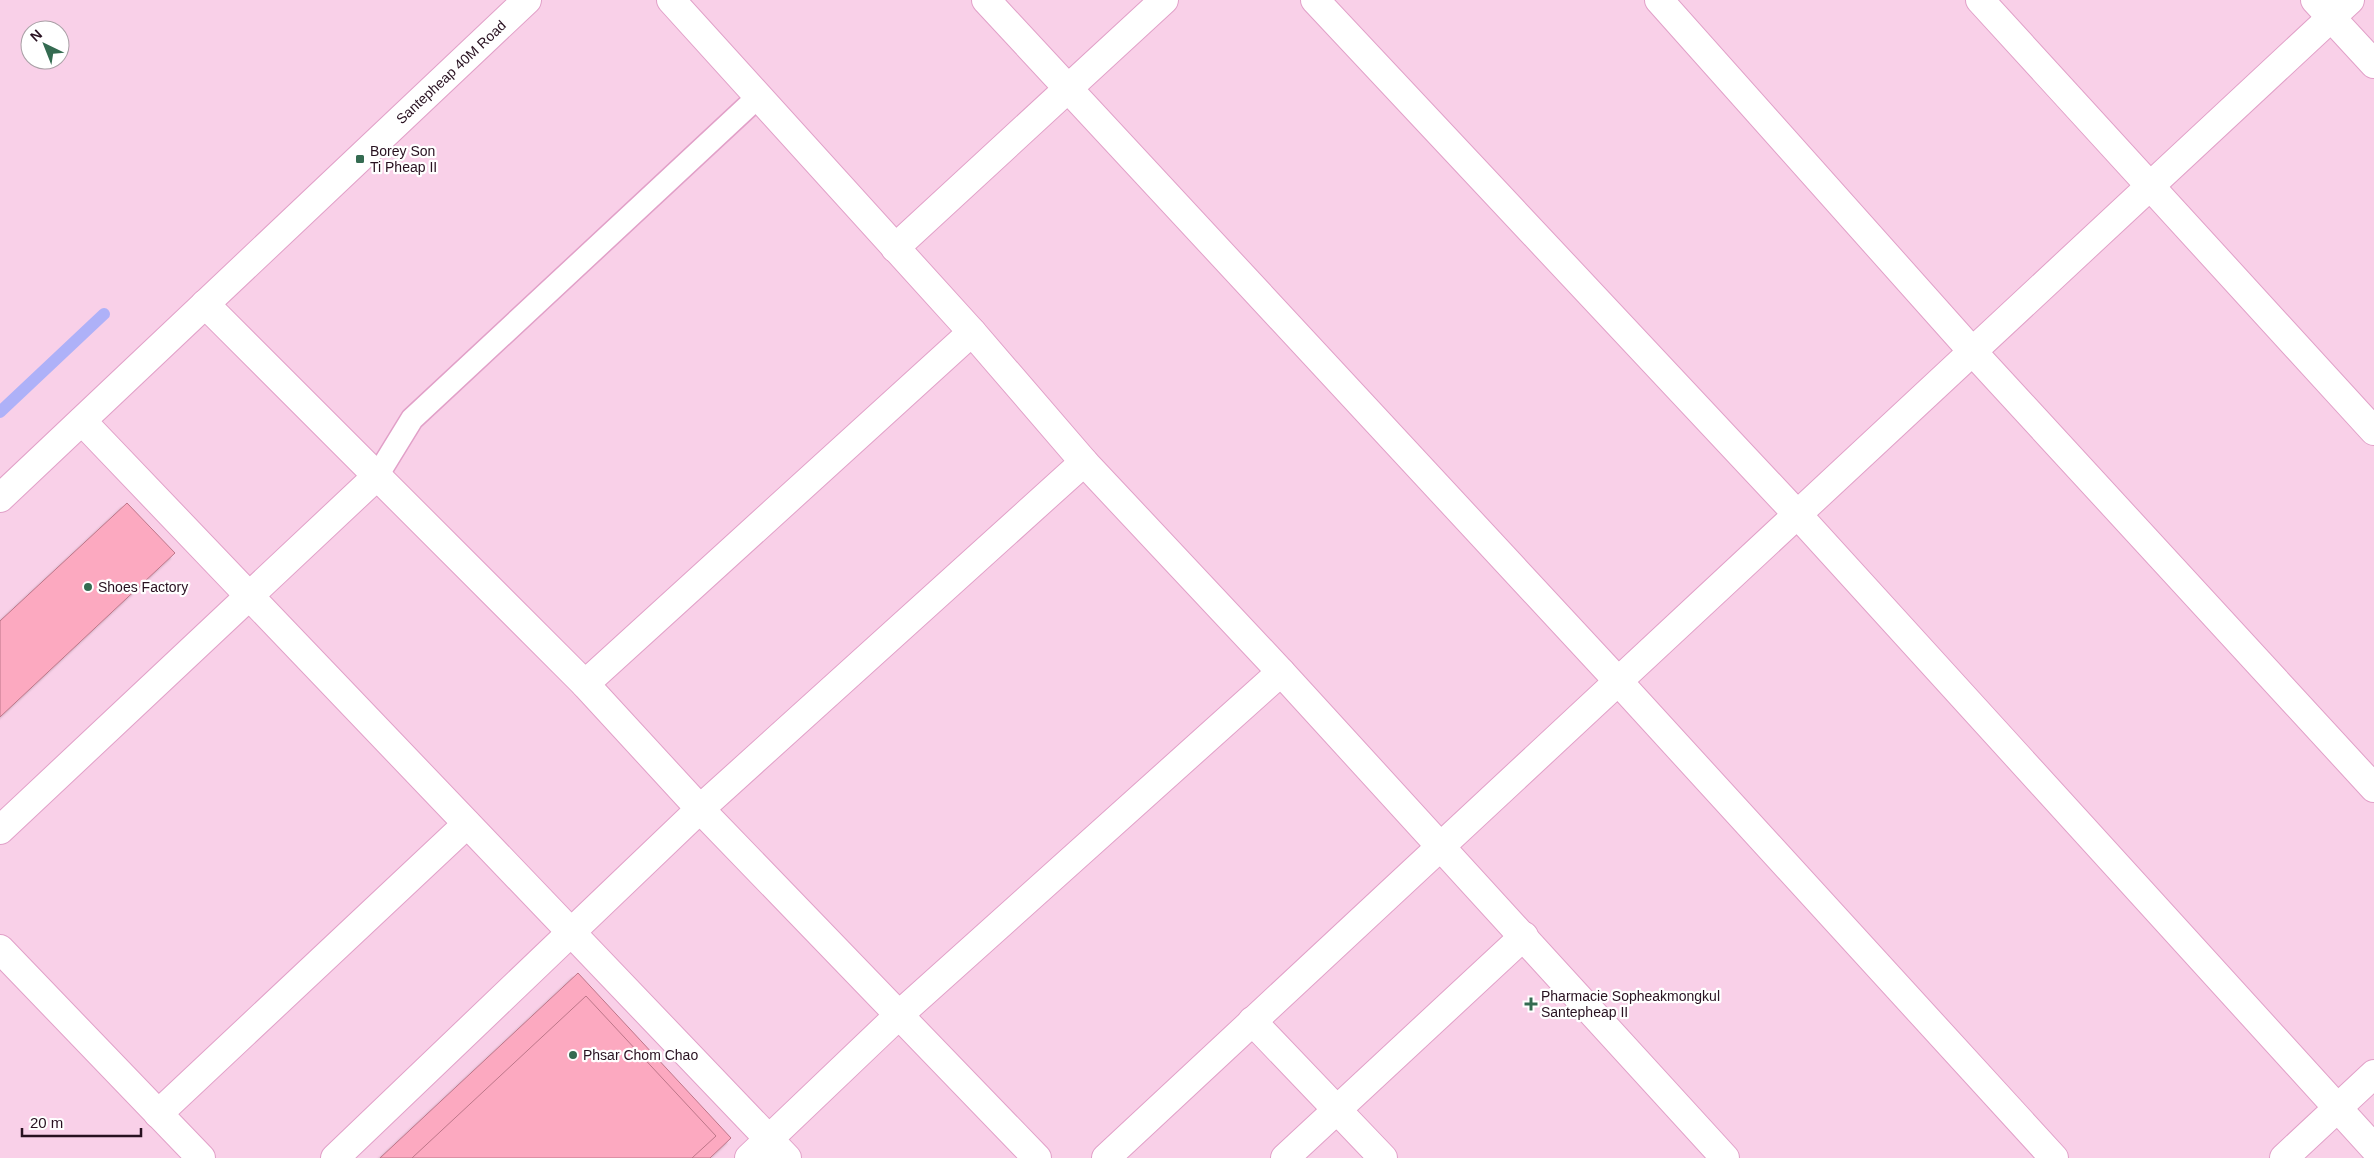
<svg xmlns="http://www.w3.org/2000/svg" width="2374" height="1158" font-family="Helvetica,sans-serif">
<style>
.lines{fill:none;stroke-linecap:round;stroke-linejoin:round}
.stream{stroke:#aeb1f8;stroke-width:12}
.building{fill:#fca9c0;stroke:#bd7689;filter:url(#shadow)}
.service-casing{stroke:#e1a0c8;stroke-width:25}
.minor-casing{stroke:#e1a0c8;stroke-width:30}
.secondary-casing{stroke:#e1a0c8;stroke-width:30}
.service{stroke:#fff;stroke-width:22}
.minor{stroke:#fff;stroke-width:28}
.secondary{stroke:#fff;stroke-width:28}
.poi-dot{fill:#346b51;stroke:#fff;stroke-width:2}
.labels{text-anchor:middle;stroke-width:4.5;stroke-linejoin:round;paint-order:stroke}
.street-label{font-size:14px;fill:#281120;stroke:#fff}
.poi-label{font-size:14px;fill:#281120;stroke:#fff;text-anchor:start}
</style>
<defs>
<filter id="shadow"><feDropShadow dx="-4.5" dy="4.5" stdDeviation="1" flood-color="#0004"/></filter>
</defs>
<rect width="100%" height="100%" fill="#f9d0e8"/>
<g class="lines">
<polyline class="stream" points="0,412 104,314"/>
</g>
<g class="building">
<polygon points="127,503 175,553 0,717 0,621"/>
<polygon points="578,973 731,1138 710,1158 380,1158"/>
<polygon points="586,996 716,1136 692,1158 412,1158"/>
</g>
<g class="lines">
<g class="service-casing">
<polyline id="service" points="377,476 412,419 759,96"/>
</g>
<g class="minor-casing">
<g id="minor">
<polyline points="671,0 972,332 1084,462 1281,672 1725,1158"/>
<polyline points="986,0 1618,681 2054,1158"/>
<polyline points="1315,0 1797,514 2374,1148"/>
<polyline points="1659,0 1972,351 2374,788"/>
<polyline points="1980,0 2374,431"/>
<polyline points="2315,0 2374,64"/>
<polyline points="895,248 1164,0"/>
<polyline points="205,304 585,684 700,809 1037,1158"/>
<polyline points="82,421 787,1158"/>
<polyline points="585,684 972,332"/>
<polyline points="0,830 377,476"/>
<polyline points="0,949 201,1158"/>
<polyline points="1252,1021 1383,1158"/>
<polyline points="158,1114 467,824"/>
<polyline points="335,1158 700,809 1084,462"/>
<polyline points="749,1158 900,1014 1281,672"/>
<polyline points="1106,1158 2350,0"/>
<polyline points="1285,1158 1524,936"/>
<polyline points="2284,1158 2374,1074"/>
</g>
</g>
<g class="secondary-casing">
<polyline id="secondary" points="0,498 527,0"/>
</g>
<use href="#service" class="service"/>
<use href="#minor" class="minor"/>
<use href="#secondary" class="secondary"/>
</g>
<g class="poi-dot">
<rect x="355" y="154" width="10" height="10" rx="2.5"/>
<circle cx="88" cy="587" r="5"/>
<path d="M1528.5 996.5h5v5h5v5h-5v5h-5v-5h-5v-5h5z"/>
<circle cx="573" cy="1055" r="5"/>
</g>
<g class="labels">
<g class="street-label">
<text transform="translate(451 72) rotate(-43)" y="5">Santepheap 40M Road</text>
</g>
<g class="poi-label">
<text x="370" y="156">Borey Son<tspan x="370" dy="16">Ti Pheap II</tspan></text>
<text x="98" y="592">Shoes Factory</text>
<text x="1541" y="1001">Pharmacie Sopheakmongkul<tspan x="1541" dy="16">Santepheap II</tspan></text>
<text x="583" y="1060">Phsar Chom Chao</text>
</g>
</g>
<g transform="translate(45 45) rotate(317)"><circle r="24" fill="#ffffff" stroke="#a9a0a6"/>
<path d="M0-4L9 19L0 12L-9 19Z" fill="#346b51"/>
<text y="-8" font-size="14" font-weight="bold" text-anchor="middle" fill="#281120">N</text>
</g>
<path d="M22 1128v8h119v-8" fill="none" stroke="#281120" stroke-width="2.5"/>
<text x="30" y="1128" font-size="15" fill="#281120" stroke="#ffffff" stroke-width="4" paint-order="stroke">20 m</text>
</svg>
